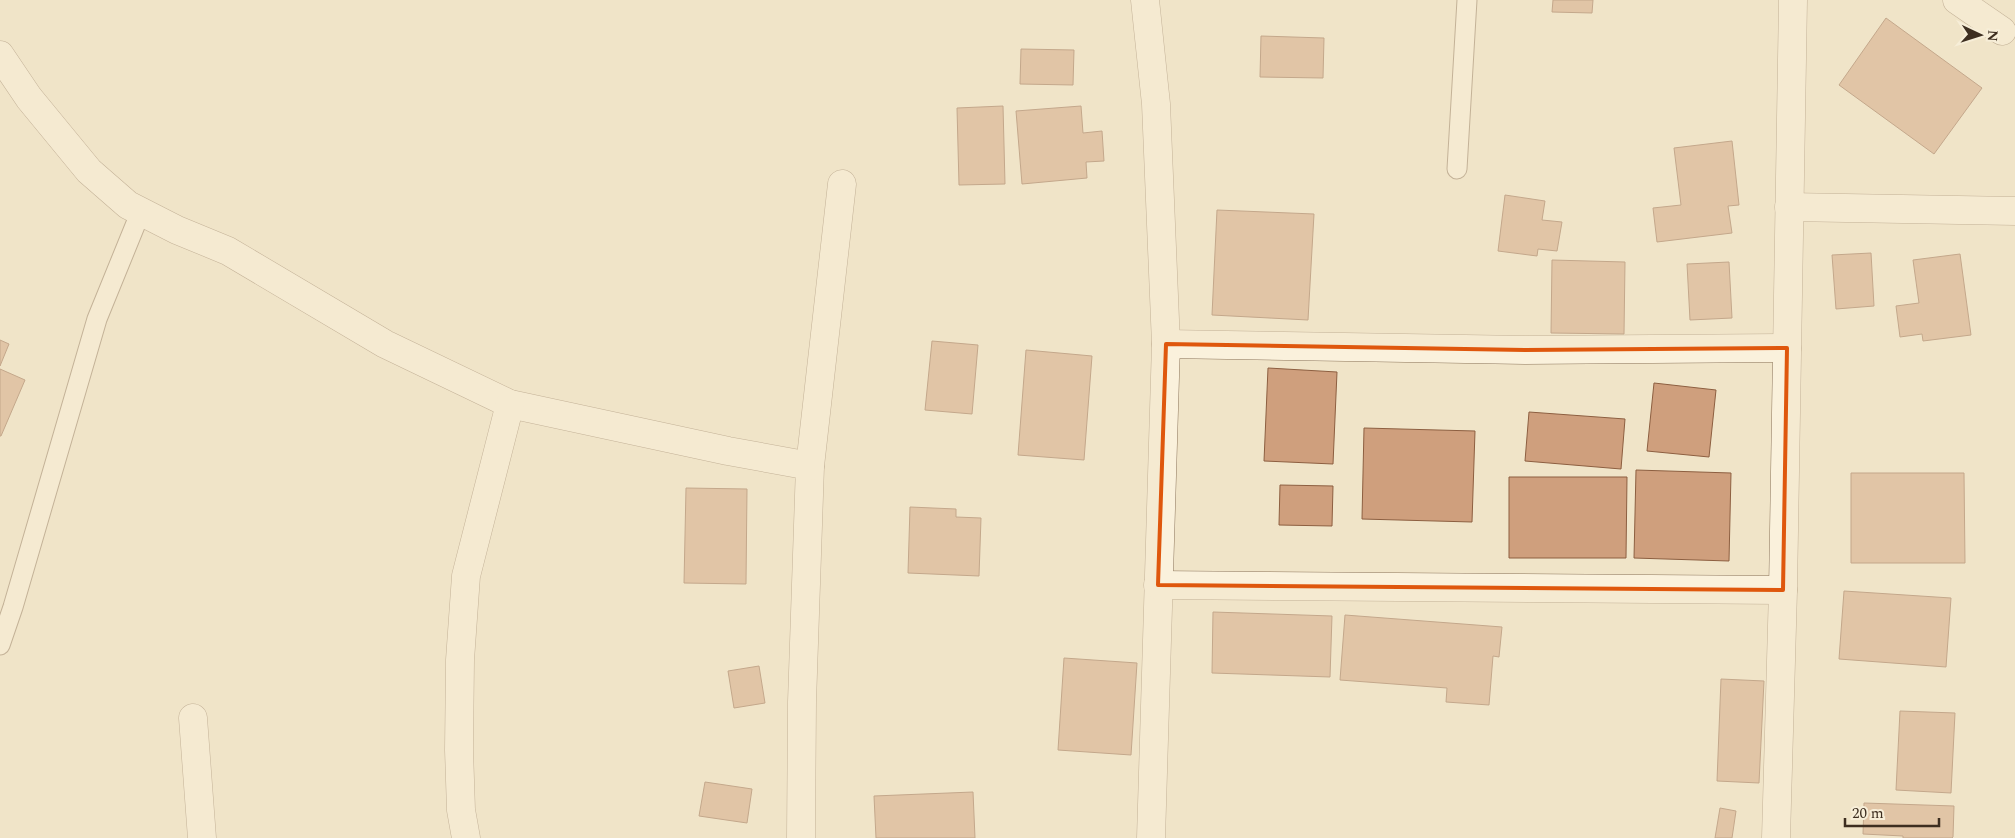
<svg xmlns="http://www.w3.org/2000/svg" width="2015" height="838" font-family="Spectral,serif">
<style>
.building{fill:#cf9f7d;stroke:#8d5f41}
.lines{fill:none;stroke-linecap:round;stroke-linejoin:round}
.service-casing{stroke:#8d765c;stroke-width:21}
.minor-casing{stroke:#8d765c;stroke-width:29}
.service{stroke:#faf1dc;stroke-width:19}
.minor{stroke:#faf1dc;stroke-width:28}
.marked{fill:none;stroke:#df570d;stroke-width:4;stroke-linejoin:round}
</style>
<rect width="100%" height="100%" fill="#f0e4c8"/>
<g class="building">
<polygon points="1553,0 1593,0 1592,13 1552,12"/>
<polygon points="1886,18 1982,88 1934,154 1839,85"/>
<polygon points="1261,36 1324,38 1323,78 1260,77"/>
<polygon points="1021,49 1074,50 1073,85 1020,84"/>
<polygon points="1003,106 1005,184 959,185 957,108"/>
<polygon points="1081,106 1083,133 1102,131 1104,161 1086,162 1087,178 1022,184 1016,111"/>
<polygon points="1732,141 1739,205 1728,206 1732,233 1657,242 1653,208 1681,205 1674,148"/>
<polygon points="1505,195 1545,201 1542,220 1562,222 1557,251 1538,249 1537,256 1498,251"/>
<polygon points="1217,210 1314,214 1308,320 1212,315"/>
<polygon points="1871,253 1874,306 1836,309 1832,255"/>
<polygon points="1960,254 1971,335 1923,341 1922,334 1900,337 1896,306 1919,303 1913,260"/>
<polygon points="1552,260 1625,262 1624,334 1551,333"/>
<polygon points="1729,262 1732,318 1690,320 1687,264"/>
<polygon points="0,340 9,344 0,366"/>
<polygon points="932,341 978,345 972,414 925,410"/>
<polygon points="1026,350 1092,356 1084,460 1018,455"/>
<polygon points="1268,368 1337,372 1333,464 1264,461"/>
<polygon points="0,369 25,380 1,436 0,436"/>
<polygon points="1654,383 1716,390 1709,457 1647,451"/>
<polygon points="1529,412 1625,419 1621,469 1525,461"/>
<polygon points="1364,428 1475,431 1472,522 1362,519"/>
<polygon points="1636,470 1731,473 1729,561 1634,558"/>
<polygon points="1851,473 1964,473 1965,563 1851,563"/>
<polygon points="1509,477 1627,477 1626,558 1509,558"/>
<polygon points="1280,485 1333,486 1332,526 1279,525"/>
<polygon points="686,488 747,489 746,584 684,583"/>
<polygon points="910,507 956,509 956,517 981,518 979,576 908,573"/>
<polygon points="1844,591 1951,598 1946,667 1839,659"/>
<polygon points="1213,612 1332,616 1330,677 1212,673"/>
<polygon points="1345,615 1502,627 1499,657 1493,656 1489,705 1446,702 1447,688 1340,680"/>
<polygon points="1064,658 1137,663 1131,755 1058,750"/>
<polygon points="759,666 765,703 734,708 728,671"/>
<polygon points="1721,679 1764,681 1759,783 1717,781"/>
<polygon points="1900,711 1955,713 1951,793 1896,790"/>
<polygon points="705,782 752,789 747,823 699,816"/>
<polygon points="973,792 975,838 876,838 874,796"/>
<polygon points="1864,803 1954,806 1953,837 1952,838 1903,838 1903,836 1863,834"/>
<polygon points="1720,808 1736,811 1732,838 1715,838"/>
</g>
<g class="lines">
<g class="service-casing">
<g id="service">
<polyline points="1457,169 1467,0"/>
<polyline points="0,645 13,607 97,319 141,211"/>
</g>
</g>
<g class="minor-casing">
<g id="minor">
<polyline points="1145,0 1156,104 1166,344 1151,838"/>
<polyline points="1957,0 2002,31"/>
<polyline points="0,55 29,98 89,171 128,205 177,230 228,251 385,344 510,404 728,451 810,466 802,702 801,838"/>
<polyline points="1789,207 2015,211"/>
<polyline points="1166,344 1525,350 1787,348"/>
<polyline points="810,466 842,184"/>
<polyline points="1158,585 1783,590"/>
<polyline points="193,718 202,838"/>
<polyline points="466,838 461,810 459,750 460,660 466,576 510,404"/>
<polyline points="1776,838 1783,590 1793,0"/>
</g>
</g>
<use href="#service" class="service"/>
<use href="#minor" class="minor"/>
</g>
<path d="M0 0H2015V838H0ZM1166,344L1525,350L1787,348L1783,590L1158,585Z" fill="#f0e4c8" fill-opacity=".55" fill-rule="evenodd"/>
<path class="marked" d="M1166,344L1525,350L1787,348L1783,590L1158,585Z"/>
<g transform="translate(1980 35) rotate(94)" stroke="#f7eed8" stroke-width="4" paint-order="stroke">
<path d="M0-4L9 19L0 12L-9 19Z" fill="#3d2e20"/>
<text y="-8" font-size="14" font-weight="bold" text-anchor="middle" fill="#3d2e20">N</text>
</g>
<path d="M1845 818v8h94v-8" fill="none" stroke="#3d2e20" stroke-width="2.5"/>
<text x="1852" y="818" font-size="15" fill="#3d2e20" stroke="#f7eed8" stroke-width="4" paint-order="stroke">20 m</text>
</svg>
